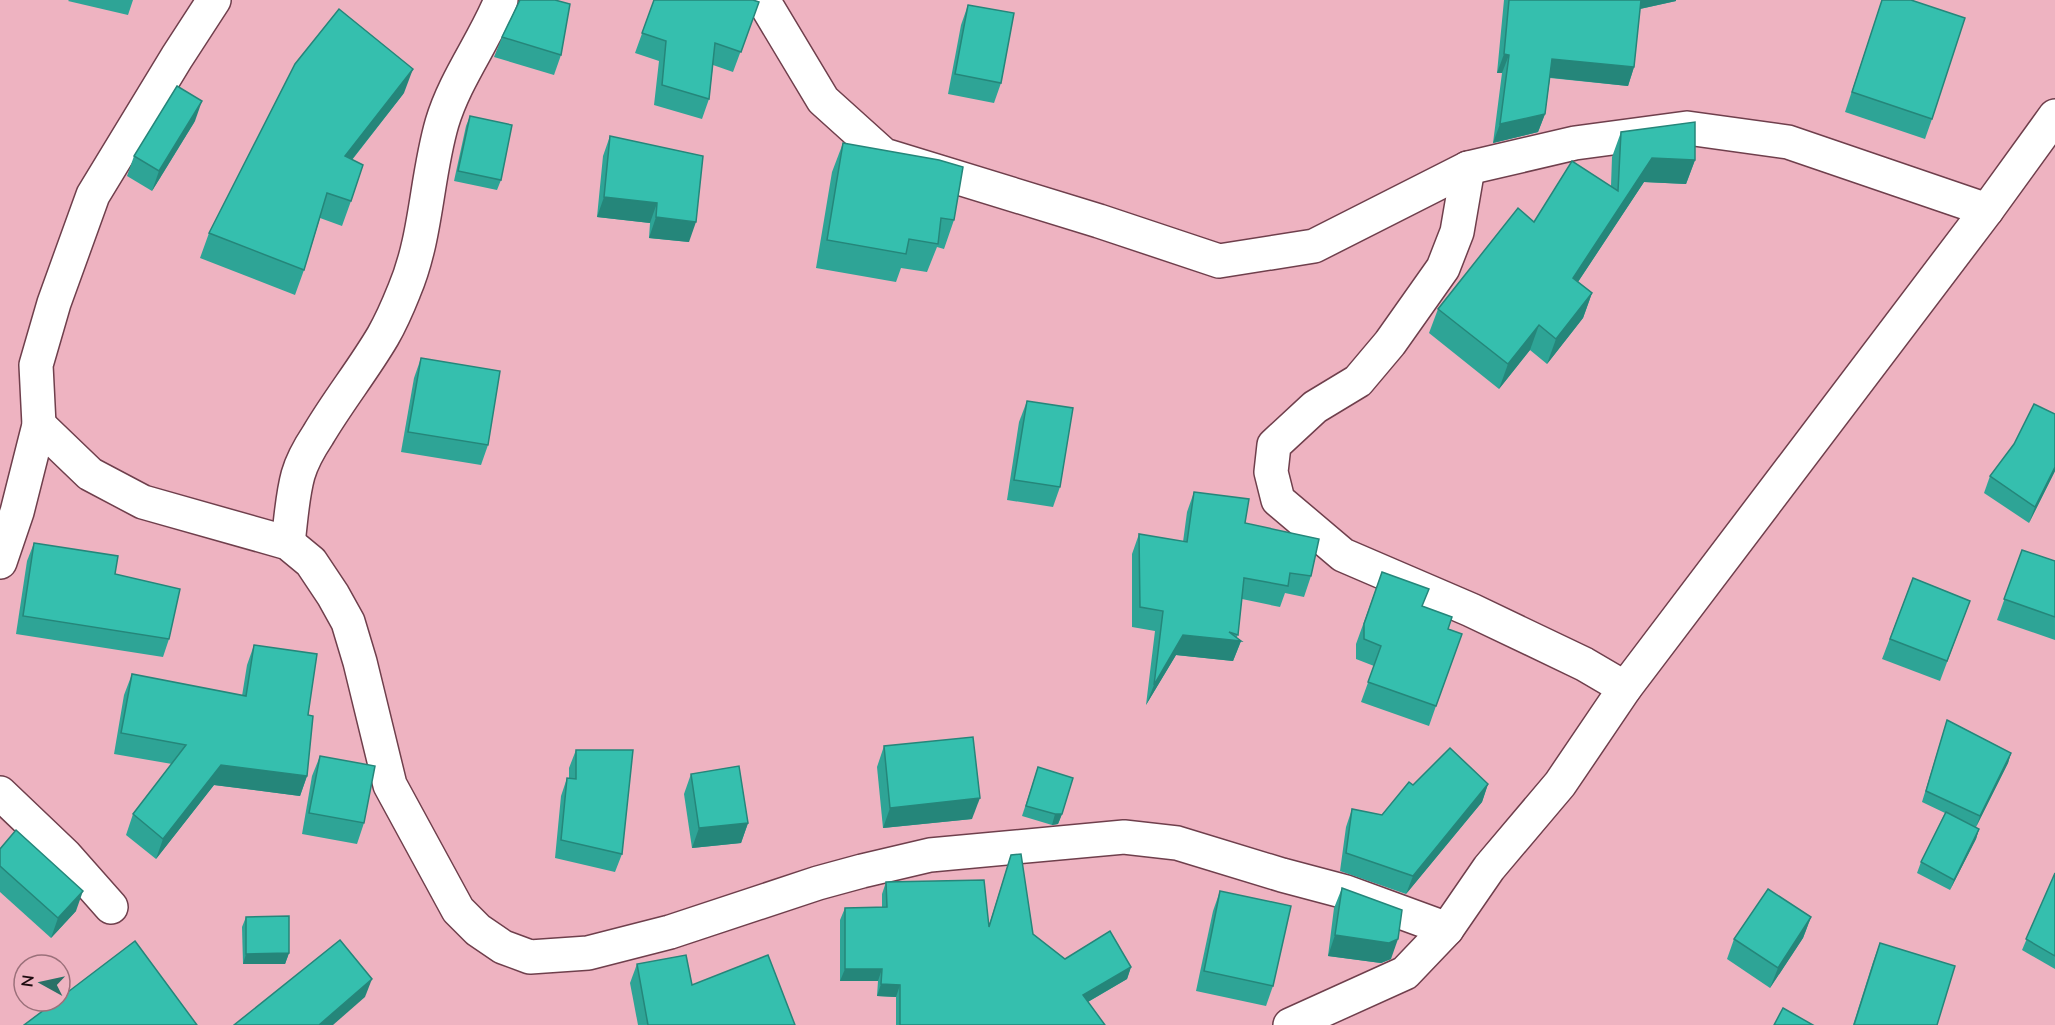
<svg xmlns="http://www.w3.org/2000/svg" width="2055" height="1025" font-family="Mulish,sans-serif">
<style>
.lines{fill:none;stroke-linecap:round;stroke-linejoin:round}
.minor-casing{stroke:#6f3f4c;stroke-width:36}
.minor{stroke:#fff;stroke-width:33}
.wall{fill:#2ea496}
.shaded-wall{fill:#25867a}
.building{fill:#35bfae;stroke:#25867a;stroke-width:1.5}
</style>
<rect width="100%" height="100%" fill="#eeb3c1"/>
<g class="lines">
<g class="minor-casing">
<g id="minor">
<polyline points="763,0 823,100 884,155 1099,221 1219,261 1314,246 1468,168 1575,143 1687,128 1788,142 1987,210"/>
<polyline points="1468,168 1457,232 1443,268 1390,343 1358,381 1315,407 1274,445 1271,472 1278,500 1343,555 1471,610 1584,664 1625,688"/>
<polyline points="39,425 90,474 143,502 288,543 311,562 333,595 348,622 360,662 390,785 458,910 478,930 503,947 530,957 588,953 670,932 818,883 862,871 930,855 1124,837 1177,843 1282,875 1346,892 1447,929"/>
<path d="M288,543C291,520 292,497 298,475C302,461 310,447 318,435C338,401 363,370 383,336C391,322 398,306 404,291C427,237 426,178 442,123C455,79 484,42 501,0"/>
<polyline points="0,562 17,512 39,425 36,365 54,303 93,195 177,57 214,0"/>
<polyline points="0,793 65,855 111,907"/>
<polyline points="1290,1025 1405,973 1447,929 1489,868 1560,784 1625,688 1987,210 2055,116"/>
</g>
</g>
<use href="#minor" class="minor"/>
</g>
<g class="wall">
<polygon points="69,0 133,0 128,15 68,1"/>
<polygon points="654,0 759,2 733,72 713,65 709,99 702,119 654,105 659,61 635,53"/>
<polygon points="1504,0 1676,0 1676,1 1640,9 1634,67 1628,86 1550,78 1545,114 1538,132 1493,143 1502,73 1497,73"/>
<polygon points="1882,0 1932,119 1925,139 1845,112"/>
<polygon points="968,5 1001,83 994,103 948,94 961,25"/>
<polygon points="502,37 561,55 554,75 494,57"/>
<polygon points="404,93 352,160 351,201 342,226 320,218 304,270 295,295 200,258 209,233"/>
<polygon points="470,116 501,180 497,190 454,181 466,126"/>
<polygon points="195,121 152,191 127,176 134,156"/>
<polygon points="1621,132 1695,160 1686,184 1644,182 1578,282 1592,293 1583,318 1547,364 1530,350 1499,389 1429,333 1438,309 1534,222 1611,186 1612,157"/>
<polygon points="610,136 689,242 649,238 650,223 597,217 603,156"/>
<polygon points="843,143 954,220 944,249 937,247 927,272 901,268 896,282 816,268 832,172"/>
<polygon points="421,358 488,445 481,465 401,452 414,378"/>
<polygon points="1027,401 1060,487 1053,507 1007,500 1019,422"/>
<polygon points="2055,471 2029,523 1984,493 1990,476"/>
<polygon points="1194,492 1245,523 1311,576 1304,597 1285,593 1280,607 1242,599 1237,638 1241,641 1233,661 1176,655 1146,705 1155,631 1132,627 1132,554 1139,534 1183,542 1187,512"/>
<polygon points="34,543 169,639 163,657 16,634 27,561"/>
<polygon points="2022,550 2055,561 2055,640 1997,620"/>
<polygon points="1382,572 1448,629 1436,706 1429,726 1361,702 1374,666 1356,659 1356,644"/>
<polygon points="1913,578 1970,601 1940,681 1882,659"/>
<polygon points="254,645 308,715 307,776 300,796 214,785 156,859 126,835 133,814 172,764 114,754 124,695 132,674 242,696 247,665"/>
<polygon points="1947,720 2011,753 2008,763 1976,827 1979,829 1976,839 1950,890 1917,873 1921,862 1945,813 1922,802"/>
<polygon points="884,746 972,819 883,828 877,767"/>
<polygon points="576,750 622,854 615,872 555,858 561,796 567,778 569,778 569,768"/>
<polygon points="320,756 364,823 357,844 302,834 312,776"/>
<polygon points="1038,767 1062,814 1058,824 1052,825 1022,816"/>
<polygon points="691,774 748,823 741,843 692,848 684,794"/>
<polygon points="1488,784 1482,802 1406,894 1340,871 1346,827 1352,809 1382,815 1413,785"/>
<polygon points="0,849 76,911 51,938 0,892"/>
<polygon points="1011,855 1033,934 1065,959 1131,967 1127,979 1088,1002 1105,1025 896,1025 896,997 877,996 878,981 840,981 840,920 845,908 882,907 882,894 886,882 989,925"/>
<polygon points="2055,873 2055,969 2022,950"/>
<polygon points="1342,888 1391,959 1381,963 1328,956 1334,908"/>
<polygon points="1220,891 1273,986 1266,1006 1196,991 1213,911"/>
<polygon points="246,917 289,953 285,964 243,964 242,927"/>
<polygon points="1811,917 1803,938 1770,988 1727,959 1734,939"/>
<polygon points="1880,943 1937,1025 1853,1025 1873,962"/>
<polygon points="637,964 692,985 795,1025 638,1025 630,983"/>
</g>
<g class="shaded-wall">
<polygon points="1639,0 1676,0 1676,1 1635,10"/>
<polygon points="1504,54 1509,55 1502,73 1497,73"/>
<polygon points="1552,59 1634,67 1628,86 1545,77"/>
<polygon points="413,69 404,93 335,181 345,156"/>
<polygon points="202,101 195,121 152,191 159,171"/>
<polygon points="1545,114 1538,132 1493,143 1500,124"/>
<polygon points="1652,158 1695,160 1686,184 1644,182 1564,303 1573,278"/>
<polygon points="604,197 657,203 650,223 597,217"/>
<polygon points="656,217 696,222 689,242 649,238"/>
<polygon points="1592,293 1583,318 1547,364 1556,339"/>
<polygon points="1539,325 1530,350 1499,389 1508,364"/>
<polygon points="2055,467 2055,471 2029,523 2035,507"/>
<polygon points="1183,635 1241,641 1233,661 1176,655 1146,705 1154,685"/>
<polygon points="2011,753 2008,763 1976,827 1980,816"/>
<polygon points="221,765 307,776 300,796 214,785 156,859 163,839"/>
<polygon points="1488,784 1482,802 1406,894 1413,876"/>
<polygon points="980,798 972,819 883,828 890,808"/>
<polygon points="1055,814 1062,814 1058,824 1052,825"/>
<polygon points="748,823 741,843 692,848 699,828"/>
<polygon points="1979,829 1976,839 1950,890 1954,880"/>
<polygon points="83,891 76,911 51,938 58,918"/>
<polygon points="1811,917 1803,938 1770,988 1778,968"/>
<polygon points="1335,935 1398,939 1391,959 1381,963 1328,956"/>
<polygon points="289,953 285,964 243,964 246,954"/>
<polygon points="1131,967 1127,979 1079,1007 1083,995"/>
<polygon points="845,969 882,969 878,981 840,981"/>
<polygon points="372,979 365,997 333,1025 319,1025"/>
<polygon points="881,984 900,985 896,997 877,996"/>
</g>
<g class="building">
<polygon points="520,0 555,0 570,4 561,55 502,37"/>
<polygon points="654,0 753,0 759,2 741,52 715,43 709,99 662,85 666,41 642,33"/>
<polygon points="1509,0 1641,0 1634,67 1552,59 1545,114 1500,124 1509,55 1504,54"/>
<polygon points="1882,0 1911,0 1965,18 1932,119 1852,92"/>
<polygon points="968,5 1014,13 1001,83 955,74"/>
<polygon points="339,9 413,69 345,156 363,165 351,201 327,193 304,270 209,233 295,64"/>
<polygon points="177,86 202,101 159,171 134,156"/>
<polygon points="470,116 512,125 501,180 458,171"/>
<polygon points="1695,122 1695,160 1652,158 1573,278 1592,293 1556,339 1539,325 1508,364 1438,309 1518,208 1534,222 1572,161 1618,191 1621,132"/>
<polygon points="610,136 703,156 696,222 656,217 657,203 604,197"/>
<polygon points="843,143 939,160 963,167 954,220 941,218 938,244 909,239 906,254 827,240"/>
<polygon points="421,358 500,371 488,445 408,432"/>
<polygon points="1027,401 1073,408 1060,487 1014,480"/>
<polygon points="2034,404 2055,414 2055,467 2035,507 1990,476 2014,444"/>
<polygon points="1194,492 1249,499 1245,523 1319,539 1311,576 1290,573 1288,586 1244,578 1238,635 1229,632 1241,641 1183,635 1154,685 1163,611 1140,607 1139,534 1187,542"/>
<polygon points="34,543 118,556 115,574 180,589 169,639 23,616"/>
<polygon points="2022,550 2055,561 2055,617 2004,599"/>
<polygon points="1382,572 1429,589 1422,606 1452,617 1448,629 1462,634 1436,706 1368,682 1381,646 1364,639 1364,624"/>
<polygon points="1913,578 1970,601 1947,661 1890,639"/>
<polygon points="254,645 317,654 308,715 313,716 307,776 221,765 163,839 133,814 186,745 121,733 132,674 246,696"/>
<polygon points="1947,720 2011,753 1980,816 1926,791"/>
<polygon points="973,737 980,798 890,808 884,746"/>
<polygon points="1450,748 1488,784 1413,876 1346,853 1352,809 1382,815 1409,782 1413,785"/>
<polygon points="576,750 633,750 622,854 561,840 567,778 576,779"/>
<polygon points="320,756 375,766 364,823 309,813"/>
<polygon points="739,766 748,823 699,828 691,774"/>
<polygon points="1038,767 1073,778 1062,814 1055,814 1026,806"/>
<polygon points="1946,812 1979,829 1954,880 1921,862"/>
<polygon points="16,830 83,891 58,918 0,866 0,849"/>
<polygon points="1021,854 1033,934 1065,959 1110,931 1131,967 1083,995 1105,1025 900,1025 900,985 881,984 882,969 845,969 845,908 887,907 886,882 984,880 989,927 1011,855"/>
<polygon points="2055,873 2055,956 2026,939"/>
<polygon points="1342,888 1402,910 1398,939 1389,943 1335,935"/>
<polygon points="1768,889 1811,917 1778,968 1734,939"/>
<polygon points="1220,891 1291,906 1273,986 1204,971"/>
<polygon points="289,916 289,953 246,954 246,917"/>
<polygon points="340,940 372,979 319,1025 234,1025"/>
<polygon points="135,941 197,1025 24,1025 56,1001 60,1001 60,998"/>
<polygon points="1880,943 1955,966 1937,1025 1854,1025"/>
<polygon points="686,955 692,985 768,955 795,1025 648,1025 637,964"/>
<polygon points="1783,1008 1813,1025 1774,1025"/>
</g>
<g transform="translate(42 983) rotate(278)"><circle r="28" fill="#eeb3c1" stroke="#9b707a" stroke-width="1.5"/>
<path d="M0-4.5L10 22L0 15L-10 22Z" fill="#2a7167"/>
<text y="-9" font-size="16" font-weight="bold" text-anchor="middle" fill="#1e0b10">N</text>
</g>
</svg>
